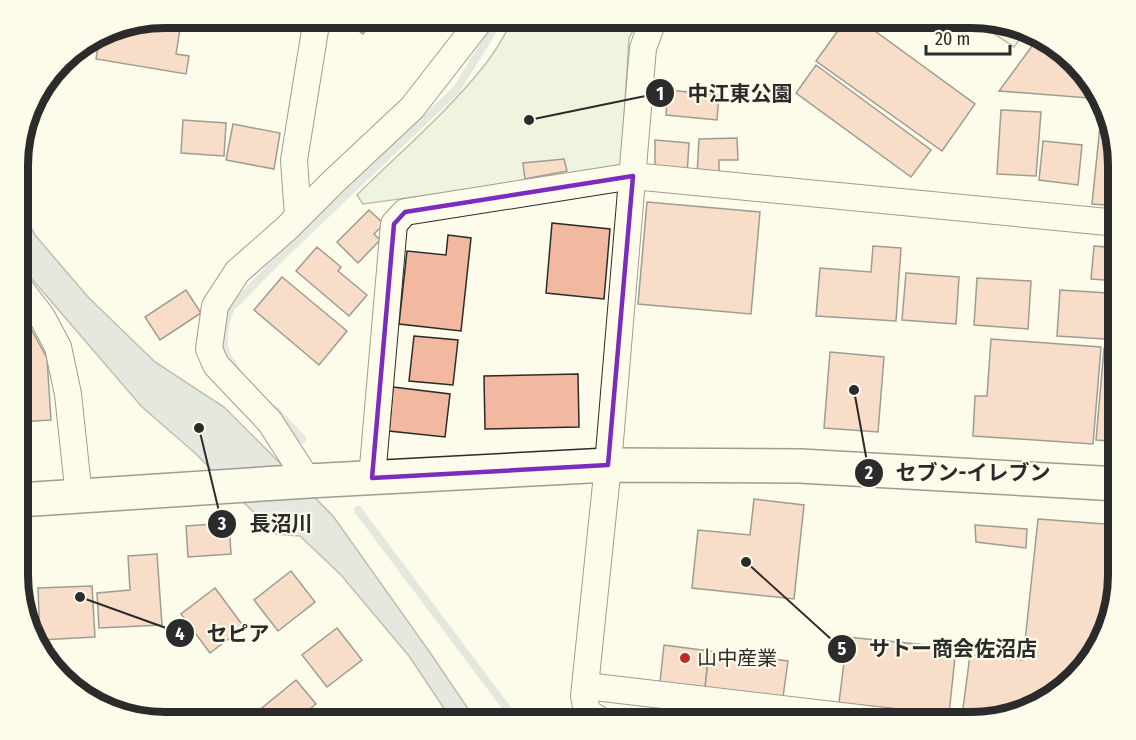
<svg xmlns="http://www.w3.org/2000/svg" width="1136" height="740" font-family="'Fira Sans Condensed','Noto Sans JP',sans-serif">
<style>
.green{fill:#deebd1;stroke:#74746e;stroke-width:1.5}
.parking{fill:#eceadb;stroke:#74746e;stroke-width:1.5}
.water{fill:#c7d0d0;stroke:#74746e;stroke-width:1.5}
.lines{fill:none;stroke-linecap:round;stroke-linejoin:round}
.stream{stroke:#c7d0d0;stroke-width:8}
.building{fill:#f2b8a0;stroke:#2b2b2b;stroke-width:1.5}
.street-casing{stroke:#2b2b2b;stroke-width:28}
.secondary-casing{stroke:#2b2b2b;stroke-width:36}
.street{stroke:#fdfbea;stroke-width:26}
.secondary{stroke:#fdfbea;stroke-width:33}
.marked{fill:none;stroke:#7b2cbf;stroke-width:4.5;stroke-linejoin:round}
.poi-dot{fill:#c62828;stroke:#fdfbea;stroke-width:2}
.labels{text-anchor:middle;stroke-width:4.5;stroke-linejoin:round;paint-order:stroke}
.poi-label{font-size:20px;fill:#2b2b2b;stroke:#fdfbea;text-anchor:start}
.rim{fill:none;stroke:#2b2b2b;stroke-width:8}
.leader{fill:none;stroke:#2b2b2b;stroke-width:2}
.callout-dot{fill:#2b2b2b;stroke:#fdfbea;stroke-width:2}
.mark-label{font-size:18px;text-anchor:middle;font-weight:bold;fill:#fff}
.callout-label{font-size:21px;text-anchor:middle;font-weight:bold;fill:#2b2b2b;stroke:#fdfbea;stroke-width:4.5;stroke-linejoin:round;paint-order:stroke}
</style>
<rect width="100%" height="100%" fill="#fdfbea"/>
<path class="green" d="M514,18H640L629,38L621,169L363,204L357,195C401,151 449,111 487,62C498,48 506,32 514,18Z"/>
<polygon class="parking" points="970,18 971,18 1024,34 1014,47"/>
<polygon class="water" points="19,205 35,235 88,297 155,362 224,407 333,516 431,654 477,722 453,722 409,656 341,575 300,536 275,534 195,453 142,407 19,264"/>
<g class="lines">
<g class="stream">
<path d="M234,366C219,350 222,327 231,308L280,258L456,90L501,18"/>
<polyline points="275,410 302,439"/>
<polyline points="358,510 517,722"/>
<polyline points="611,722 621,715 685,722"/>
</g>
</g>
<g class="building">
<polygon points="341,18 375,18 363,34"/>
<polygon points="847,18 857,18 975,104 942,151 816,61"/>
<polygon points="160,19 181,23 176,54 189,56 186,74 96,59 100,34 109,29"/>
<polygon points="1038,38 1053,43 1098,92 1101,99 999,91"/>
<polygon points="816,65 931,150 911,177 796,93"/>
<polygon points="668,90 719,95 717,120 666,115"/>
<polygon points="1001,110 1041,112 1036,176 997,174"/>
<polygon points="183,120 226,123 224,156 181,153"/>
<polygon points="233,124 280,133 274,169 226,160"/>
<polygon points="1100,126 1109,127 1118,156 1118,206 1092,204"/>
<polygon points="737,138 738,160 719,160 719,175 697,175 699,139"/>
<polygon points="655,140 689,143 687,175 655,173"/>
<polygon points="1043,141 1082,145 1078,185 1039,180"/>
<polygon points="564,159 567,171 525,179 523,163"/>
<polygon points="647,202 760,212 751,314 638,304"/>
<polygon points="369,210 384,224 374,234 380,240 358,263 337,242"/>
<polygon points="552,223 610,229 604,299 546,293"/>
<polygon points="448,235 471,238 461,331 399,324 407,251 446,255"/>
<polygon points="873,246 901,248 896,321 816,316 820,268 871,272"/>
<polygon points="1094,246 1118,248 1118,281 1091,279"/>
<polygon points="317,247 341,267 338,271 367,295 349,316 296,271"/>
<polygon points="906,273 959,277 956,324 902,320"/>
<polygon points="282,277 347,331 319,365 254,310"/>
<polygon points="977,278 1031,281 1028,329 974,325"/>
<polygon points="186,290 201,313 160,340 145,317"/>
<polygon points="1060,290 1108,293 1105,339 1057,336"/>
<polygon points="19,307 47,358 51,420 19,422"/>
<polygon points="414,336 458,340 453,385 409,381"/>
<polygon points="991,339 1101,347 1093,444 973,436 975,396 987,396"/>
<polygon points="1104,348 1118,349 1118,442 1096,440"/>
<polygon points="830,352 884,357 878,432 824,428"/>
<polygon points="578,374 579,427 485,429 484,376"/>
<polygon points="393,387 450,394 445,437 389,431"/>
<polygon points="754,499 804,505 794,599 692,588 698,530 750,535"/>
<polygon points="1038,519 1118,525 1118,584 1093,657 1044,702 990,719 962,716 970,655 1023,660"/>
<polygon points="229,523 231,554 188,557 186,526"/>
<polygon points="975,525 1027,529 1026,548 976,542"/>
<polygon points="157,554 162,625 99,628 97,593 130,590 128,556"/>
<polygon points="291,571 315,602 278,631 254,600"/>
<polygon points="92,586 95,637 40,640 38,588"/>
<polygon points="215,588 244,627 210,653 181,614"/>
<polygon points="337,628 362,660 327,687 302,655"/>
<polygon points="847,637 956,648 949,714 839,703"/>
<polygon points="664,645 709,651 705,688 660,682"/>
<polygon points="709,651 788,661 783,697 705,688"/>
<polygon points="296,680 316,704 294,722 245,722"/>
<polygon points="182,712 184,722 165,722 155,719"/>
</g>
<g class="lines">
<g class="street-casing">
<g id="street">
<polyline points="298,217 294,160 317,18"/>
<polyline points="19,287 42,317 58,347 68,394 79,497"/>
<polyline points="372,478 394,224 405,212 633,176 1118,223"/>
<polyline points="308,481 270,422 216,365 209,349 215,306 237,272 287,228 332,183 412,108 482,18"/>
<polyline points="586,686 892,722"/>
<polyline points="603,722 587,712 584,696 608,465 643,48 654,18"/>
</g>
</g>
<g class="secondary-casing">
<polyline id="secondary" points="19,500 308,481 608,465 800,466 1118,484"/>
</g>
<use href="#street" class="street"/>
<use href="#secondary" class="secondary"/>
</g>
<path d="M0 0H1136V740H0ZM633,176L608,465L372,478L394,224L405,212Z" fill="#fdfbea" fill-opacity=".55" fill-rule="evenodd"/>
<path class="marked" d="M633,176L608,465L372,478L394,224L405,212Z"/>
<circle class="poi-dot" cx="685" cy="658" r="6"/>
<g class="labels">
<g class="poi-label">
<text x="697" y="665">山中産業</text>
</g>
</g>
<path d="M0 0H1136V740H0ZM165 28H971A137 137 0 0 1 1108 165V575A137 137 0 0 1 971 712H165A137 137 0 0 1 28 575V165A137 137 0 0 1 165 28Z" fill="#fdfbea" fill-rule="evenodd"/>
<path class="rim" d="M165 28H971A137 137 0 0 1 1108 165V575A137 137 0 0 1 971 712H165A137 137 0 0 1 28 575V165A137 137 0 0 1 165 28Z"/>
<path class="leader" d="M529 120L660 93M854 390L869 473M199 428L222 524M80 597L180 633M746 562L842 649"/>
<g class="callout-dot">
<circle cx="529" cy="120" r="6"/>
<circle cx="854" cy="390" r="6"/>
<circle cx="199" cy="428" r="6"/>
<circle cx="80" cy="597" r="6"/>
<circle cx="746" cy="562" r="6"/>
<circle cx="660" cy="93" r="15"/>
<circle cx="869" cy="473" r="15"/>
<circle cx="222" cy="524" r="15"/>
<circle cx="180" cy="633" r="15"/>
<circle cx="842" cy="649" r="15"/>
</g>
<g class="mark-label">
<text x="660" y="100">1</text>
<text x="869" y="479">2</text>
<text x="222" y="530">3</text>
<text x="180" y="640">4</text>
<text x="842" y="655">5</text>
</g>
<g class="callout-label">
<text x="740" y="101">中江東公園</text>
<text x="973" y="480">セブン-イレブン</text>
<text x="281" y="531">長沼川</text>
<text x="238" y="641">セピア</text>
<text x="953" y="656">サトー商会佐沼店</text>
</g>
<path d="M926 45v9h84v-9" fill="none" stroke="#2b2b2b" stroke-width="3"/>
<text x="935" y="45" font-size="18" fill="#2b2b2b" stroke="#fdfbea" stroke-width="4.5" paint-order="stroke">20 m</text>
</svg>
